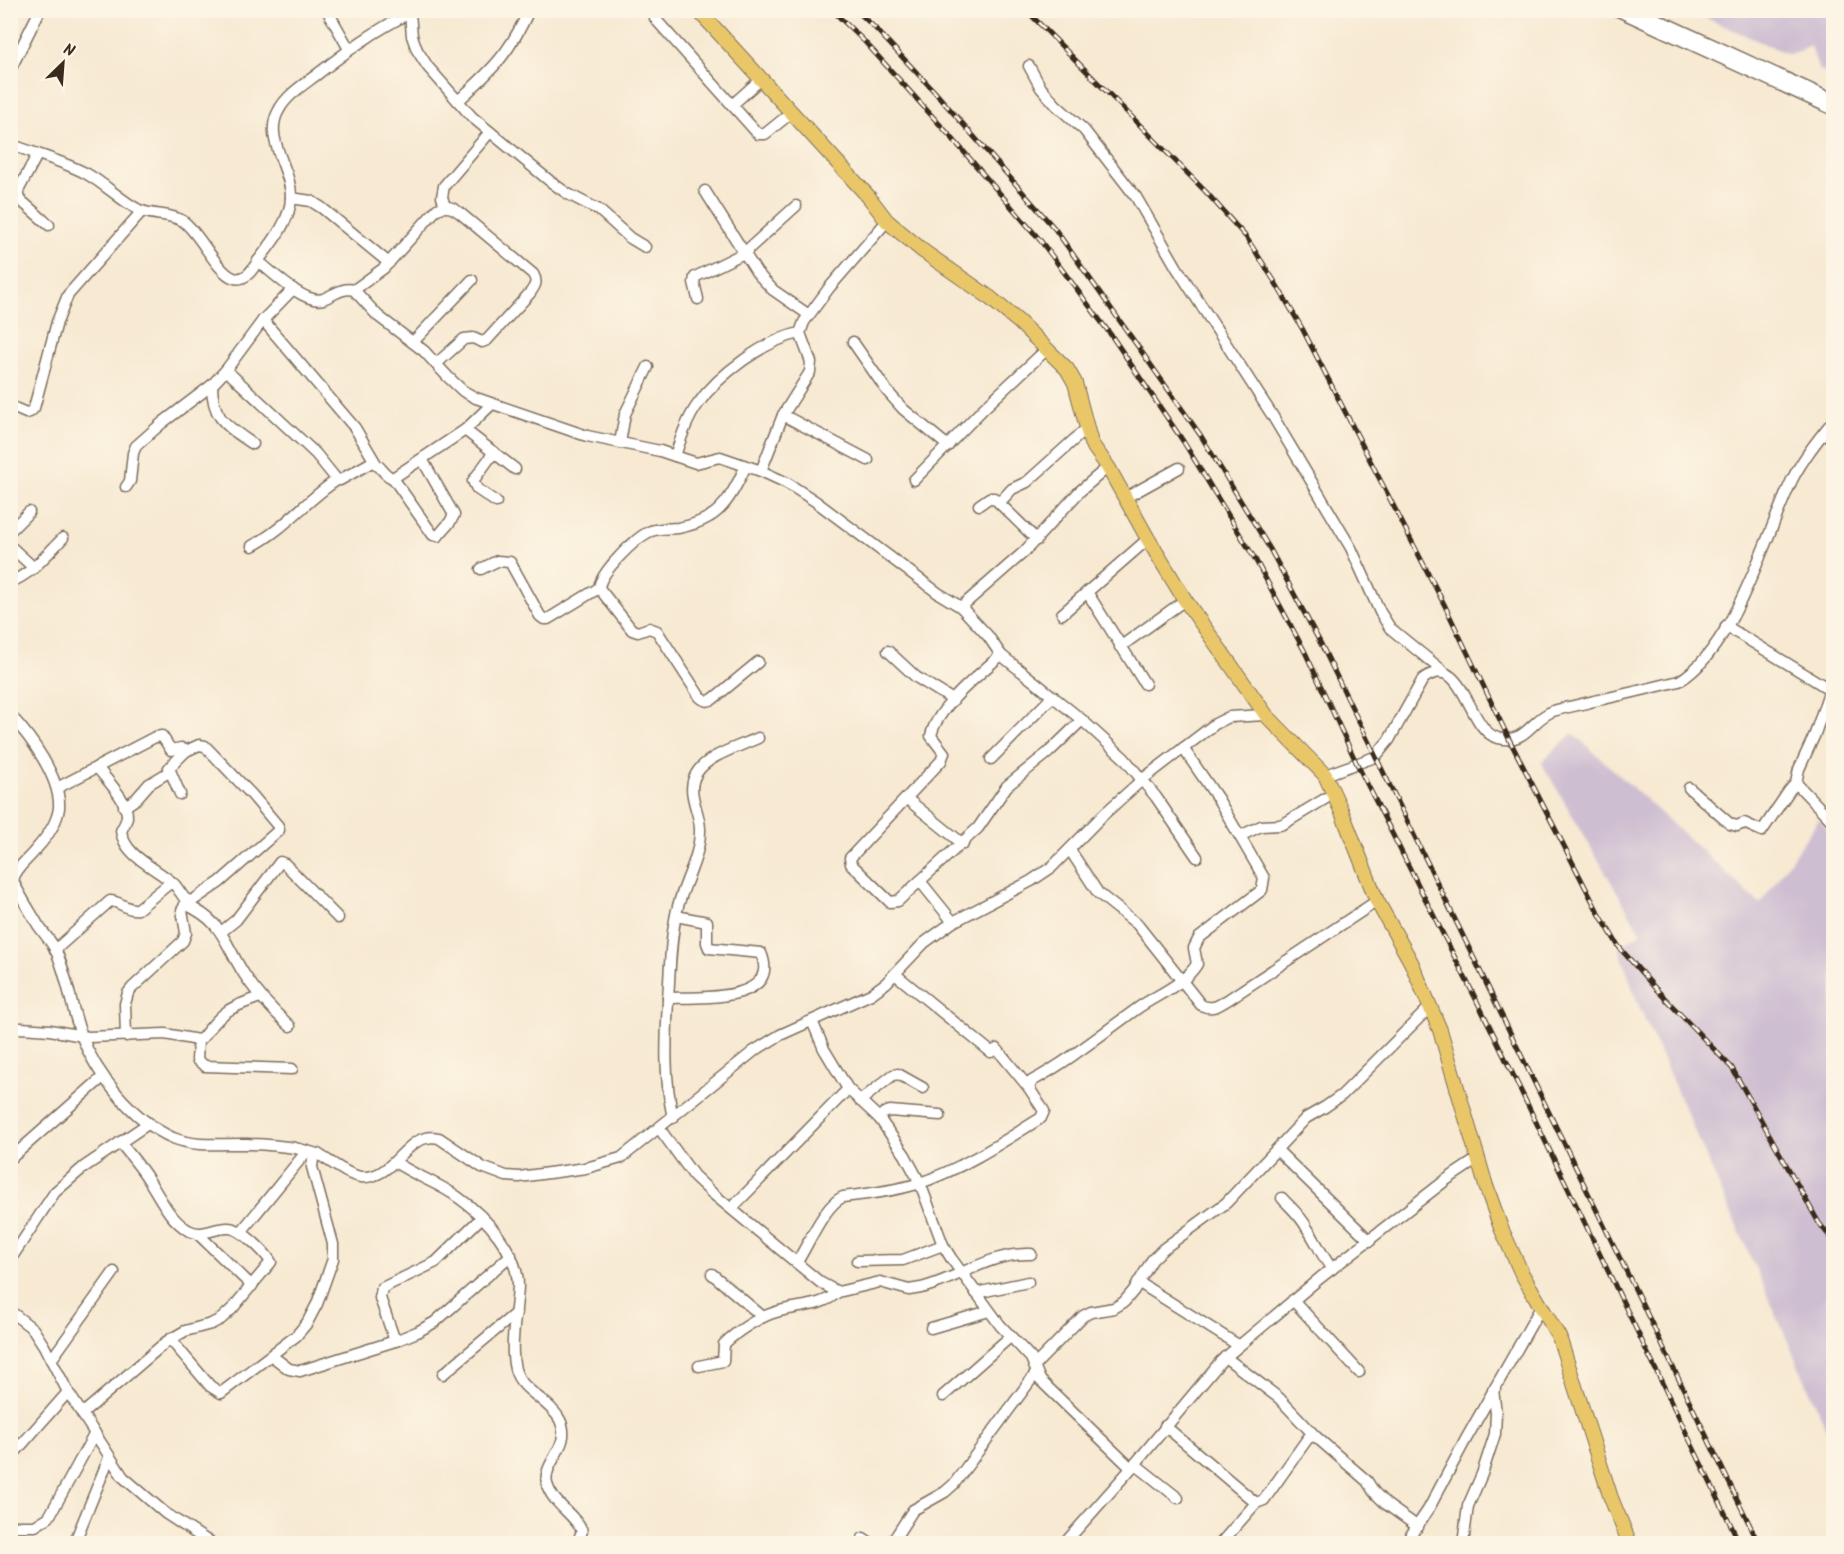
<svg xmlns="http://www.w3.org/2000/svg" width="1844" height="1554" font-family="Kalam,sans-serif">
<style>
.industrial{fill:#cebed1}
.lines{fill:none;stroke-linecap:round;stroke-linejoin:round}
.minor-casing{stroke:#7d6d5d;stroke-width:13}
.major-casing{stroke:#7d6d5d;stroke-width:16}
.minor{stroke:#fff;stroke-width:10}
.major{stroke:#e9c769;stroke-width:14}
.rail-casing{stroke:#3b2a1e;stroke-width:5}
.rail{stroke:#fcf5e5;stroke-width:3;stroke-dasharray:9;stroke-linecap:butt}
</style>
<rect width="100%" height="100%" fill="#fcf5e5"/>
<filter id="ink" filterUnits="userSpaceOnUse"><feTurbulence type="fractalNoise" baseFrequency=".0167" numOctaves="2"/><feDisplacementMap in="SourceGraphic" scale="12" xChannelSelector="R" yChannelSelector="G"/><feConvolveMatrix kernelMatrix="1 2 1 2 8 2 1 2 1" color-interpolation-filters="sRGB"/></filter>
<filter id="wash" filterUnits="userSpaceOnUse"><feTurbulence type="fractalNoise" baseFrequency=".008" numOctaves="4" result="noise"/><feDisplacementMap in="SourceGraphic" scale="24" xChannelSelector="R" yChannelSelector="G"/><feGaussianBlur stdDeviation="1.35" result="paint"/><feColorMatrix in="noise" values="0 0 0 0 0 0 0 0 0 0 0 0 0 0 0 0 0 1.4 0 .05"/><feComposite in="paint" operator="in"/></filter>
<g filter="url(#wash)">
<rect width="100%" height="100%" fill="#f7e9d2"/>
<g class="industrial">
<polygon points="1690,11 1833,11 1833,76 1818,69 1811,46 1790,55"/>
<polygon points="1573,733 1760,904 1819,819 1833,836 1833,1443 1636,999 1619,947 1641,933 1541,762"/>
</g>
</g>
<g filter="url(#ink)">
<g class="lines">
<g class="minor-casing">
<g id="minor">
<polyline points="327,10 349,49"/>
<polyline points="659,10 655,18 658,22 758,134 765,134 791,113"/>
<polyline points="1616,10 1834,110"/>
<polyline points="1637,10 1834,100"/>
<polyline points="410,13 412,36 417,50 428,67 472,117 551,182 568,194 599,210 630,238 645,247"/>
<polyline points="1029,66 1041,88 1056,105 1084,130 1136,197 1177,268 1272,415 1351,548 1380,612 1390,628 1444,672"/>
<polyline points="10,70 40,10"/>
<path d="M458,101C492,70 510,53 529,10"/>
<polyline points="732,105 760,80"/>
<path d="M10,144C35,154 63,161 87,174C105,184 120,200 139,210C153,216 170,213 183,221C200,233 217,273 234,278C246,281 253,269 258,261C271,244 291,220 291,197C292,169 262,138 279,110C286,96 303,85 315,76C346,52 375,30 410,13L409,10"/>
<polyline points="37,155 18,191 18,198 49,225"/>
<polyline points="705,191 757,273 773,290 809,315"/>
<polyline points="291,198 311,201 322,208 389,263"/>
<polyline points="445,206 442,197 444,186 490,132"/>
<polyline points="887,221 829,288 804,322 800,333 811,362 810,372 783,415 761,471 787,483 815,501 938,593 961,607 988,636 1001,655 1082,720 1124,758 1156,797 1197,857"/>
<path d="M258,261C272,272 305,305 323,299C334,295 342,287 354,290L378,316L424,351L448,377L463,391L476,398L587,436L660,451L696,463L720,457L761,471"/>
<path d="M354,290L384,268L437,209C447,205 452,207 460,213L533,274C538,282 535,286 530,293L487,340L482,342L473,338L464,339L436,364"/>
<polyline points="698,299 694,282 695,277 744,253 796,206"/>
<polyline points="263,320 355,428 375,462"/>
<polyline points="413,342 472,280"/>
<polyline points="853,342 887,391 903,409 948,446"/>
<path d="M226,370L316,454L337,480H340L372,462C381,464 383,476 393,478L465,430L492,404"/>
<path d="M212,385C212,419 227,426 253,444"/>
<polyline points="10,406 26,413 30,412 34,408 57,322 68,295 142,211"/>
<polyline points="783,415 868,460"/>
<polyline points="465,430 515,469"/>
<polyline points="620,443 625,414 648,367"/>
<polyline points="494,452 473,481 477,489 496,502"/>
<path d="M675,456C681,438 687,419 698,404C718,375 765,340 800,333"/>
<path d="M746,466C737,484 727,507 709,517C699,523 689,526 678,528C669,529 660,528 651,531C636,537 600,573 599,588L632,630L638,632L649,628L657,631L700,697C705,701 707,702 713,699L758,662"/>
<polyline points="393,478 433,535 438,536 450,522 454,515 422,459"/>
<polyline points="914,480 984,408 1047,349"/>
<polyline points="126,487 130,481 133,453 136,446 162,423 212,385 226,370 263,320 293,289"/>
<polyline points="1125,498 1179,468"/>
<polyline points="1000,502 1012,489 1027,482 1086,429"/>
<polyline points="979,505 989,498 994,498 1037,540"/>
<polyline points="10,531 29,512"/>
<polyline points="10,546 34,568"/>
<path d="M252,546C285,529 306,500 337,480"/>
<polyline points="481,569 497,561 510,562 540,616 544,619 548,619 599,588"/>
<path d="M10,582C32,574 47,554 63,538"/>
<polyline points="1087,592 1145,684"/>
<polyline points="961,607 1024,552 1080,491 1108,467"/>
<polyline points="1062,614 1148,539"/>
<polyline points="1726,626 1834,692"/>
<polyline points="1120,647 1185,600"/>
<polyline points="888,651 916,677 953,700"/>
<path d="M1001,655C981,673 936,708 931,736L944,753L941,761L850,858L851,864L890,902L898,901L978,828L1007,786L1049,752L1082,720"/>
<polyline points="1834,677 1815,734 1799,769 1796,783 1834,823"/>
<path d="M10,715C30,736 61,778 59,808C57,823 47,837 37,848C29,859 15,868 13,881C20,896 30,911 38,925C44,934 52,942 56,951C68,978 71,1007 81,1034C95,1074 134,1121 173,1138C198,1148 223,1143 249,1144C264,1144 280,1146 295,1148C303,1150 313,1152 321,1156C333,1163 347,1175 361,1177C395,1180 406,1130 439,1138L482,1167L506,1176L519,1177L586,1168L621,1158L754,1051L780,1035L871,994L886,983L924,943L953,922L1031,881L1052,867L1104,814L1143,779L1215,724L1229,717L1266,715"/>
<polyline points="991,759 1053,696"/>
<path d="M97,767C107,781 128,800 127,817C126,823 123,827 121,831C125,857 155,867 173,883"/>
<path d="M1325,775L1375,757L1389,740L1423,679C1464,649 1467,731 1498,738C1526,745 1531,719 1553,711C1566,707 1580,705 1594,701C1622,695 1651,688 1679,681C1733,650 1765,537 1792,480C1803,458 1818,439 1834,420"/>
<polyline points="1689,788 1730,824 1737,826 1744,823 1762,831 1789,791 1796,783"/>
<polyline points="180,794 169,768 186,751"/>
<polyline points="907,799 963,844"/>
<polyline points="124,807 136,799 149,784 169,772"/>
<polyline points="1240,836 1261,826 1280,825 1285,823 1333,794"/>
<path d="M1070,850L1098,893L1137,924L1201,1005C1213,1011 1221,1004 1232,997L1377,901"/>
<polyline points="920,881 953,922"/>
<path d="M185,904C224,922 223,941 244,974C257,994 272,1010 290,1026"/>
<polyline points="221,932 236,920 280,862 285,864 338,918"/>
<path d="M55,950L110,901C120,901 127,911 138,909L170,883L175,885L185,899L192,901L220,882L279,830L278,826L252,795L205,746L199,745L186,751L181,748L171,750L162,736L155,737L57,788"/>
<polyline points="895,974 991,1052 997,1049 1029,1088"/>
<path d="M668,998C697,997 782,1003 761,953L709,948L707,943V922L676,916"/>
<polyline points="812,1021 824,1049 848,1089 879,1118 905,1155 920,1183 943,1245 951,1258 1000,1325 1031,1358 1040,1380 1131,1468"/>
<path d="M10,1029L21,1028L50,1030L88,1037L165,1034L198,1040L202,1038C223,1011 228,1008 260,997"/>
<polyline points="126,1036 125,1004 128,993 132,988 183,941 186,933 182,910 188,901"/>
<polyline points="198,1040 197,1060 205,1066 292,1069"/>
<polyline points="860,1101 893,1075 898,1074 923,1088"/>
<path d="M673,1118C664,1078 666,1041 668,1000C670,970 670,940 677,910C683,884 700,858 700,831C701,812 685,793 696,774C707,755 739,747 758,738"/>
<polyline points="879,1118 884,1113 890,1111 940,1115"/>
<path d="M659,1128L694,1176L712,1193L821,1283L838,1292L880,1282L909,1290L921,1288C958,1279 991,1252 1031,1254"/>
<polyline points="1277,1150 1370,1241"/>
<polyline points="10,1159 103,1077"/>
<path d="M395,1162C415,1176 439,1183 459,1198C486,1217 518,1252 518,1286C517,1311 509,1345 515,1369C521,1392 549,1399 560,1420C573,1446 542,1462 547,1484C552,1504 575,1514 582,1531L577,1544"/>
<path d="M1282,1198C1291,1208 1301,1216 1307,1228C1316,1241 1322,1256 1332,1269"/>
<polyline points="732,1208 848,1089"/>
<polyline points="241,1232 307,1151"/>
<polyline points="198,1234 252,1286"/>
<polyline points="10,1260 55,1192 84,1167 149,1123"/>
<polyline points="857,1261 903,1260 943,1245"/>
<path d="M797,1262C808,1245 825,1204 843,1197C868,1194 893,1191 917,1184C960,1170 1003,1142 1041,1118L1044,1111L1029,1088L1032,1081C1070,1060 1103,1033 1138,1008C1158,994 1184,985 1197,964L1194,948L1199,938L1262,890L1264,878L1218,799L1183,748"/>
<polyline points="712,1274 763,1317"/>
<polyline points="1138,1282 1238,1345"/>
<polyline points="976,1293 1028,1282"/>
<polyline points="1293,1300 1359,1372"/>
<polyline points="10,1311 33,1329 44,1346 68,1392 123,1477 165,1513 212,1544"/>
<polyline points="931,1328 989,1311"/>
<polyline points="170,1339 210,1386 221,1393 296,1336 307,1323 317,1304 333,1259 333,1244 312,1167 313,1159 318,1154"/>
<polyline points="395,1341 380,1298 382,1288 436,1262 481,1218"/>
<polyline points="272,1356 289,1369 300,1371 395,1341 417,1332 435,1322 511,1255"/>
<polyline points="1225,1357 1279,1398 1315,1436"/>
<polyline points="51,1360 114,1272"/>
<path d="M699,1366L723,1361L724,1344C737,1331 759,1317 776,1312C798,1305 820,1308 838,1292"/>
<polyline points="1034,1366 1083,1316 1091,1312 1114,1308 1124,1302 1134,1290 1152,1260 1163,1249 1226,1203 1306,1118 1325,1107 1342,1095 1430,1007"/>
<polyline points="443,1374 516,1313"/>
<polyline points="943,1396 1010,1337"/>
<path d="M82,1414L166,1342L185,1331L211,1324L221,1319L232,1309L271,1262C265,1252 241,1228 229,1228C214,1227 203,1238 188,1230C169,1219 160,1197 148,1179C140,1166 129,1154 120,1142"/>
<polyline points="1165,1426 1256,1503 1264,1500 1308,1438 1315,1436 1367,1481 1374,1492 1386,1504 1418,1527"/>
<polyline points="10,1439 20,1446"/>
<polyline points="10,1458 68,1392"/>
<polyline points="1135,1464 1178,1498"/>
<polyline points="10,1526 35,1526 49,1517 95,1433"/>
<polyline points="863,1538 872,1544"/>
<polyline points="74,1544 109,1458"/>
<polyline points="891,1544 913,1510 945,1492 954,1484 1036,1373"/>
<polyline points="1064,1544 1135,1464 1221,1361 1320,1278 1446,1180 1479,1158"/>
<polyline points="1220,1544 1256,1503"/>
<polyline points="1405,1544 1428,1510 1466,1439 1541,1307"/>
<polyline points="1463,1544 1468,1506 1482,1474 1495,1434 1496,1413 1493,1390"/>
</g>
</g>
<g class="major-casing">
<polyline id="major" points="698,10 868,196 887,221 923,251 989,297 1019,322 1067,369 1075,383 1091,443 1108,467 1148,539 1185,600 1266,715 1325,775 1341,810 1377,901 1411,962 1440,1030 1486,1186 1501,1228 1522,1274 1559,1337 1611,1498 1630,1544"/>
</g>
<use href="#minor" class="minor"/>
<use href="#major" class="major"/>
<g class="rail-casing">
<g id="rail">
<polyline points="832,10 865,42 952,138 1040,240 1111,335 1183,441 1255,559 1305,652 1357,764 1490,1027 1740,1544"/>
<polyline points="856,10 875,28 934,91 1055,229 1201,436 1270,549 1322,646 1759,1544"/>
<polyline points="1026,10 1206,192 1246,237 1275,282 1303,330 1445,606 1509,739 1597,910 1619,947 1655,988 1732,1068 1819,1223 1834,1242"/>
</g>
</g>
<use href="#rail" class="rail"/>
</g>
</g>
<rect width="1844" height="1554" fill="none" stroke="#fcf5e5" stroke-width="36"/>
<g transform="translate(63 63) rotate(25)" stroke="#fcf5e5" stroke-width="4.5" paint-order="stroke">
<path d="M0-4.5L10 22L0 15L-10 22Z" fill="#3b2a1e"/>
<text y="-9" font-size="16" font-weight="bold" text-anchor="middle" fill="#3b2a1e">N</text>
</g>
</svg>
